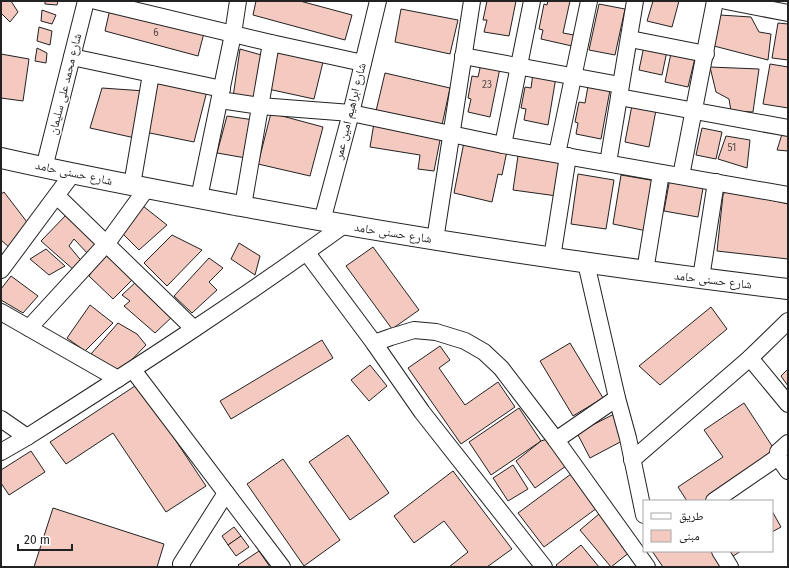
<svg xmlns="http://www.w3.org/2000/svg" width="789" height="568" font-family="'Fira Sans','Noto Naskh Arabic',sans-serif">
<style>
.building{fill:#f3c9c0;stroke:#222}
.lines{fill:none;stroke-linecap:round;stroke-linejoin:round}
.minor-casing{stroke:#222;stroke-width:18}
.tertiary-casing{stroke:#222;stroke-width:22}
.minor{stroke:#fff;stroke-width:16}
.tertiary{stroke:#fff;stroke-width:20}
.labels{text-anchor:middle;stroke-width:3;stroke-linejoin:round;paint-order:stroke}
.number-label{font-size:10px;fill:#564c4a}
.street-label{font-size:12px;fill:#222;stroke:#fff}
</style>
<rect width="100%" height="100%" fill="#fff"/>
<g class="building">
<polygon points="1,1 11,1 18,12 10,22 1,13"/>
<polygon points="45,1 58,1 57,5 45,4"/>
<polygon points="256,1 300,1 352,15 345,40 253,15"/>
<polygon points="487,1 516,1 509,36 484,32 487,20 483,20"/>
<polygon points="548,1 570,1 563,33 574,35 572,46 541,39 543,30 539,29 544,4 547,5"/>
<polygon points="653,1 679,1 672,27 647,21"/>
<polygon points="599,4 625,9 615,55 589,50"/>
<polygon points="110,9 204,33 198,56 105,31"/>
<polygon points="401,9 458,20 450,54 395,42"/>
<polygon points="42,10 56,15 52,24 41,21"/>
<polygon points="720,15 751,17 759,32 771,34 768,60 714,46"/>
<polygon points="778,23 788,24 788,60 772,58"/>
<polygon points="39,27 52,31 50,45 37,41"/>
<polygon points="644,46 667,51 662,75 639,70"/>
<polygon points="37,48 47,53 46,63 35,61"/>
<polygon points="240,49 265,56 257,102 233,97"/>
<polygon points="275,49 323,62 314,99 268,89"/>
<polygon points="671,53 695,58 688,87 665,82"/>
<polygon points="1,54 29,59 23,101 1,98"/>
<polygon points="481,64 500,68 490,117 468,112 471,99 468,98 472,76 478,77"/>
<polygon points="770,64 788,67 788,108 763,104"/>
<polygon points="710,67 759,69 753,112 731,111 729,99 716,92"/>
<polygon points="385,73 450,88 442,125 376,111"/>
<polygon points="533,73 556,77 548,125 524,120 526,109 521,108 525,87 531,88"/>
<polygon points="156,80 207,91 194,142 145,132"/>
<polygon points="588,86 610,90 601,139 576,134 578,123 575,122 579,102 585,103"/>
<polygon points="102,88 145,91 135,138 90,128"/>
<polygon points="632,105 656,110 649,147 625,142"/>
<polygon points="271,113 323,127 310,176 258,164"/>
<polygon points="227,116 254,120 246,158 217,153"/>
<polygon points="374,123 441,135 434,171 418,169 420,155 370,147"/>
<polygon points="702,128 722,132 716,159 696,155"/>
<polygon points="783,131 788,132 788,151 777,150"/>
<polygon points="726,136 750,140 747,168 718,159"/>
<polygon points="464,142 507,151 502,175 498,174 492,202 454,193"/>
<polygon points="518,156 562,163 557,196 513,190"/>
<polygon points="578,174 614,180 606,229 571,224"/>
<polygon points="621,175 656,181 647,231 613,224"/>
<polygon points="670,178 703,188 698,217 664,211"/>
<polygon points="726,190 788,204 788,259 717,251 723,195"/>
<polygon points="4,192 30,226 10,248 1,240 1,194"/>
<polygon points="143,206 167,225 139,250 120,231"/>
<polygon points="68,213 101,243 90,256 74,239 69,246 84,264 75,271 41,241"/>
<polygon points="172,235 202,250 167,286 144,263"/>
<polygon points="239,243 260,256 255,275 231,259"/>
<polygon points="373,247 419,310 392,329 346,266"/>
<polygon points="107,248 135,277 113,299 89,276"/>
<polygon points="46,249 65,266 49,275 30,259"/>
<polygon points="209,258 223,268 209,282 217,290 192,313 174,296"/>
<polygon points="11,276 38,296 23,313 1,300 1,289"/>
<polygon points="138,280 174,315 155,333 124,306 130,301 122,295"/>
<polygon points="90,305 113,323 85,351 67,338"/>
<polygon points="711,307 727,329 660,385 639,366"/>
<polygon points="118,323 137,334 146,345 119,373 91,354"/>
<polygon points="322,340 333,358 231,419 220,401"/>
<polygon points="570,343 603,398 573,416 540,361"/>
<polygon points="440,346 450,360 439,368 465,405 498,382 515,407 461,444 408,368"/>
<polygon points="370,365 387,386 369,401 351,380"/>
<polygon points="788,369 788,386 781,376"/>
<polygon points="138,384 206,486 166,512 113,433 66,464 50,442"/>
<polygon points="744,403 776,452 707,501 687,501 678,487 723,457 704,430"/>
<polygon points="519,408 541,441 491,475 469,442"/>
<polygon points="616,413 624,440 590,458 577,433"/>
<polygon points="348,435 389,493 350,520 309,462"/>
<polygon points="547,439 566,466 535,488 516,461 541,441"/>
<polygon points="31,451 45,472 9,495 1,483 1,470"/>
<polygon points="283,459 340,540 304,566 247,484"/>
<polygon points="513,465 528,489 508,501 493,478"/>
<polygon points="453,471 512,549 487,567 449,567 468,552 444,521 414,543 394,516"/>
<polygon points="571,474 597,508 544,547 518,513"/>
<polygon points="53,508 164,544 157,567 34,567"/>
<polygon points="772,511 781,527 772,532"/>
<polygon points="599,514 630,552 611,567 580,530"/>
<polygon points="234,527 241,536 228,545 222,536"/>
<polygon points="241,536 249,547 236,556 228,545"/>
<polygon points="581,545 599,567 558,567 556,565"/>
<polygon points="259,551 270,567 240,567 238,565"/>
<polygon points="652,551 715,551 726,567 663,567"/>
<polygon points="722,551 741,551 727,560"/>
</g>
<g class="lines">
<g class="minor-casing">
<g id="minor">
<polyline points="96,1 271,43 363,63"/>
<polyline points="726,1 788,13"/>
<polyline points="630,39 706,54"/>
<polyline points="463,56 620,85"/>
<polyline points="72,57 222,89"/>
<polyline points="619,97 788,128"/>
<polyline points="220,100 260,106 351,113 503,145 788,195"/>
<polyline points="503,145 532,1"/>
<polyline points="557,154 589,1"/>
<polyline points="608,163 635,1"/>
<polyline points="44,168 86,1"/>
<polyline points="681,176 715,1"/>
<polyline points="132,185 151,74"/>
<polyline points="57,196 194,329"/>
<polyline points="199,198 233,34 238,1"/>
<polyline points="243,206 271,43"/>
<polyline points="322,221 351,113 378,1"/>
<polyline points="435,240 472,1"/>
<polyline points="307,253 374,343 422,412 544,567"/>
<polyline points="552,258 568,156"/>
<polyline points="586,263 617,398 628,438 644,515"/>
<polyline points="1,270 73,173"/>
<polyline points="645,271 661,173"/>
<polyline points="701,278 716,182"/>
<polyline points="1,312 118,379"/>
<polyline points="29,328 107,243 147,188"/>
<polyline points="374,343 391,337 414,330 436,332 465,341 484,352 501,368 556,440 647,567"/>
<polyline points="750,358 788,404"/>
<polyline points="133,370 282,567"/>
<polyline points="1,419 27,437 1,452"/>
<path d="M27,437C134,369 241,300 344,225"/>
<polyline points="556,440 617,398"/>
<polyline points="778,457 788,471"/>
<polyline points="632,460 750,358 788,321"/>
<polyline points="714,501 778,457 778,452 788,443"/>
<polyline points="720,551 730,567"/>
<polyline points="182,567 181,564 226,493"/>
</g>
</g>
<g class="tertiary-casing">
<path id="tertiary" d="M1,158C80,176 161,191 241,206C422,240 605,267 788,289"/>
</g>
<use href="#minor" class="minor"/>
<use href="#tertiary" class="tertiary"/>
</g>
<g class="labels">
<g class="number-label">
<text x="156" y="36">6</text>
<text x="487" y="88">23</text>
<text x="732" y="151">51</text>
</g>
<g class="street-label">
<text transform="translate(65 84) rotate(-76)" y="4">شارع محمد على سليمان</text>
<text transform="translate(350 111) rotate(-76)" y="4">شارع ابراهيم امين عمر</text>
<text transform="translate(74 173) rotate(12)" y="4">شارع حسنى حامد</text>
<text transform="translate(393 233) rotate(9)" y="4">شارع حسنى حامد</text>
<text transform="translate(713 280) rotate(7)" y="4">شارع حسنى حامد</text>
</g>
</g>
<rect width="789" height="568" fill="none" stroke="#222222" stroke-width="4"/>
<rect x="643" y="500" width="130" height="52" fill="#ffffff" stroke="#a7a7a7"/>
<rect x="651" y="513" width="20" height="6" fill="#ffffff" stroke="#a7a7a7"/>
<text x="679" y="520" font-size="12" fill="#222222">طريق</text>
<rect x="651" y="530" width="20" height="12" fill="#f3c9c0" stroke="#a7a7a7"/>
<text x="679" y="540" font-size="12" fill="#222222">مبنى</text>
<path d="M18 544v6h54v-6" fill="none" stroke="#222222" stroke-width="2"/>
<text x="24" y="544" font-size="12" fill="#222222" stroke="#ffffff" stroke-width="3" paint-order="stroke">20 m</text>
</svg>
